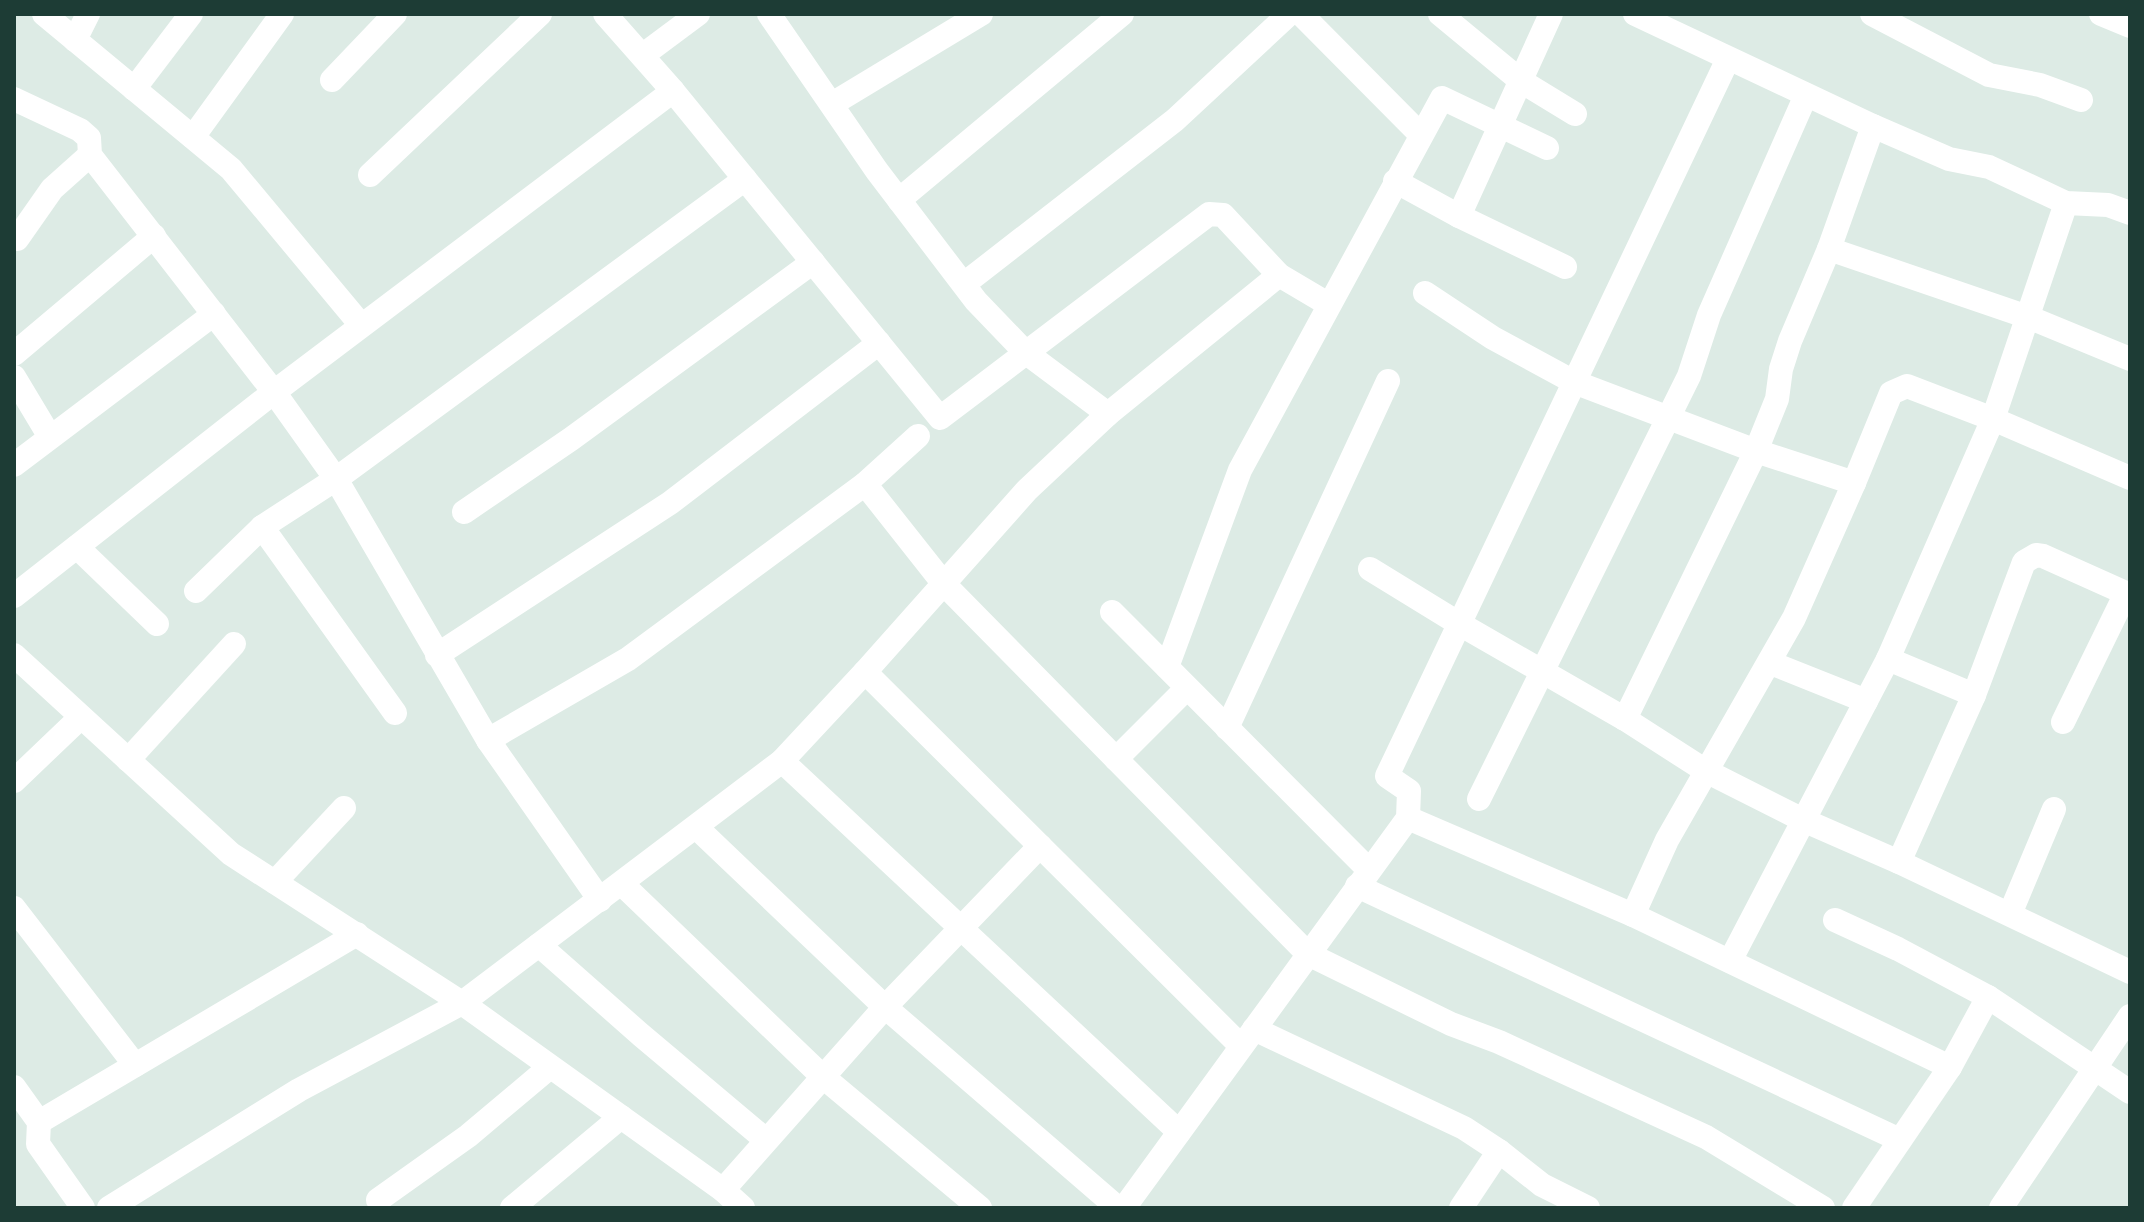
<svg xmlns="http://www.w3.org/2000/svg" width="2144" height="1222" font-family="'Noto Sans',sans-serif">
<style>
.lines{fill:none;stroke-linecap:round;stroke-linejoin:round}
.minor{stroke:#fff;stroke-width:24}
</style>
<rect width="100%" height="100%" fill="#ddebe5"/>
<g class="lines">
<g class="minor">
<polyline points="44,14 231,169 361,325"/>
<polyline points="605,14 673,91 940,418 1209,214 1223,215 1279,275 1328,304"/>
<polyline points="769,14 877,171 976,301 1025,352 1108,414"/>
<polyline points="1301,14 1421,135"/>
<polyline points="1440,14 1521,81 1575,114"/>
<polyline points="1635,14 1873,126 1949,159 1989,167 2066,203 2108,205 2130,213"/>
<polyline points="1872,14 1989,75 2040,85 2081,100"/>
<polyline points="2101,14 2130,26"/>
<polyline points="75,40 88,14"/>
<polyline points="643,55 698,14"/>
<polyline points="332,80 395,14"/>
<polyline points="134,89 191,14"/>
<polyline points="14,99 80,130 89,138 90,155 274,392 336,479 488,740 600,900"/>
<polyline points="832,104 981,14"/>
<polyline points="193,137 282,14"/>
<polyline points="370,175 540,14"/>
<polyline points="1395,181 1459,216 1565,267"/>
<polyline points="899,200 1122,14"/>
<polyline points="1459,216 1551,14"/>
<polyline points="17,239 52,189 90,155"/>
<polyline points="1829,249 2028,317 2130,359"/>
<polyline points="964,284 1175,120 1289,14"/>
<polyline points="1425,293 1493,338 1574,382 1756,451 1854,483"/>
<polyline points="14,354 154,236"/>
<polyline points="14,377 50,437"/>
<polyline points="14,465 214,314"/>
<polyline points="865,484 944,584 1308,954 1451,1024 1499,1042 1706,1137 1823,1208"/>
<polyline points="464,512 571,439 813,262"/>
<polyline points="262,527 395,713"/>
<polyline points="77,547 157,624"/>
<polyline points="1370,569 1458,623 1625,719 1706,771 1803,820 1899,862 2130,972"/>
<polyline points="196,591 262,527 336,479 745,179"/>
<polyline points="14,596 274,392 673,91"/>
<polyline points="1112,612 1369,870"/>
<polyline points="14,655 231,854 462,1003 723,1190 743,1208"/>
<polyline points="437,655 670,503 879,343"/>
<polyline points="1888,659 1974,695"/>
<polyline points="1771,663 1866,701"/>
<polyline points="1167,667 1240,470 1442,98 1547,148"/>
<polyline points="865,672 1241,1046"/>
<polyline points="1625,719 1756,451 1777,399 1781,369 1790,341 1829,249 1873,126"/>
<polyline points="2063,722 2126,593"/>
<polyline points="1227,728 1388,381"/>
<polyline points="488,740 628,659 865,484 918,436"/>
<polyline points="1116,759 1187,688"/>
<polyline points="128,760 234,644"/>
<polyline points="782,761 1179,1132"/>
<polyline points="14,781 81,717"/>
<polyline points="1479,799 1689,376 1709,315 1806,95"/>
<polyline points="1408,818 1633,915 1950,1067"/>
<polyline points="696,827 885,1007 1118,1208"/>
<polyline points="1899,862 1974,695 2024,562 2036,555 2043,556 2130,595"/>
<polyline points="275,882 344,808"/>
<polyline points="622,884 822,1076 980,1208"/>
<polyline points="1357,886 1900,1140"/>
<polyline points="14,908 135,1065"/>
<polyline points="2010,914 2054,809"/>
<polyline points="1633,915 1667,840 1794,618 1854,483 1891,393 1907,386 1993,419 2130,478"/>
<polyline points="1835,920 1898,949 1988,997 2130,1092"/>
<polyline points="539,945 641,1035 766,1140"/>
<polyline points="1730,961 1888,659 1993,419 2066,203"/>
<polyline points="1254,1029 1464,1128 1499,1151 1542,1185 1588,1208"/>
<polyline points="14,1087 39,1122 38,1144 83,1208"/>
<polyline points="39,1122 357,934"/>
<polyline points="723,1190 885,1007 1040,846"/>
<polyline points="378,1200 468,1136 550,1067"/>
<polyline points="109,1208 299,1090 462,1003 782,761 865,672 1027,490 1108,414 1279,275"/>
<polyline points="512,1208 621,1117"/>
<polyline points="1124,1208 1408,818 1409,791 1387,776 1728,59"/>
<polyline points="1461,1208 1499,1151"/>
<polyline points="1854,1208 1950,1067 1988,997"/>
<polyline points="2001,1208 2130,1016"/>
</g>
</g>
<rect width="2144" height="1222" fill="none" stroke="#1d3c35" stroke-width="32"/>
</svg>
